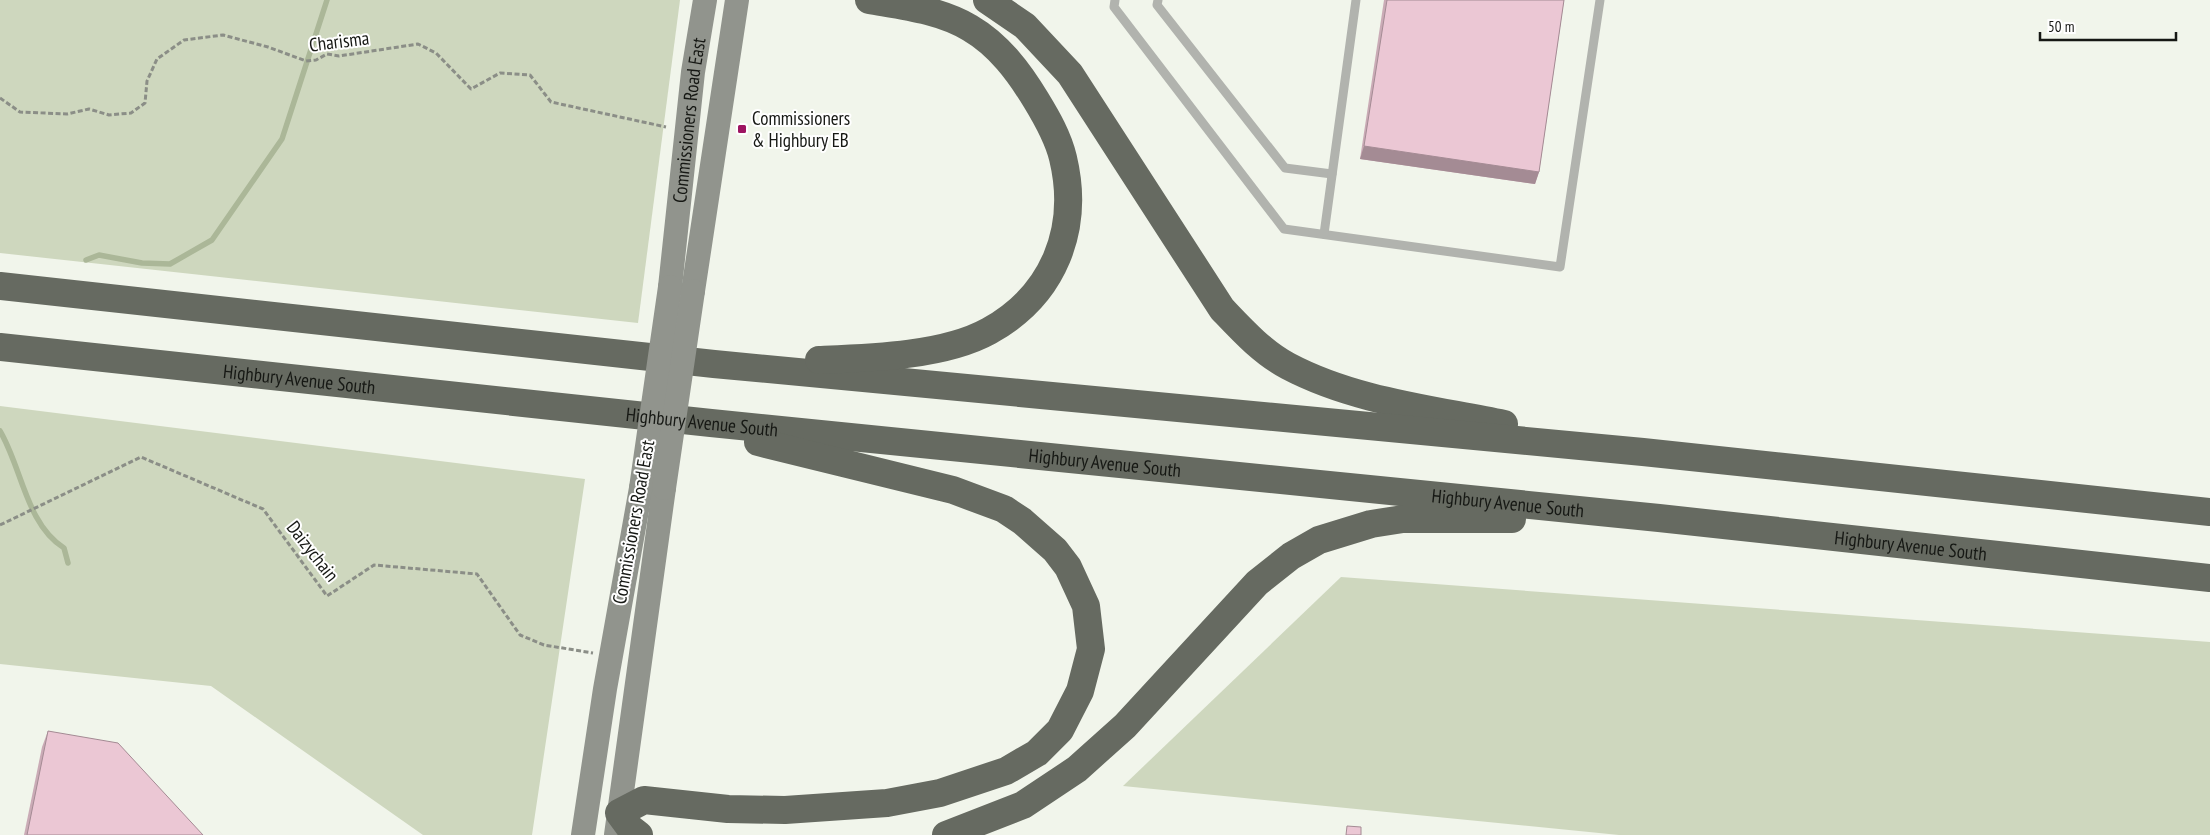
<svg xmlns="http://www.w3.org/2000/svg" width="2210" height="835" font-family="'PT Sans Narrow',sans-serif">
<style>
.green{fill:#ced7be}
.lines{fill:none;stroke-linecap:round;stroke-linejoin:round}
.stream{stroke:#abb798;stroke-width:5.5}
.path{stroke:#8b8e87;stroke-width:3;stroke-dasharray:5 2.5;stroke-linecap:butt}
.lane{stroke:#b1b3ae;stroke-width:9}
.secondary{stroke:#91948d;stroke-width:24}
.highway{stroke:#666a61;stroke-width:28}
.secondary-bridge{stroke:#91948d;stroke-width:24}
.wall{fill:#caabb6}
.shaded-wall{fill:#a48b94}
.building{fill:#ebc7d4;stroke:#a48b94}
.poi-dot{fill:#9e1461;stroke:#fff;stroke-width:2}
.labels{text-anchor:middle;stroke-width:4;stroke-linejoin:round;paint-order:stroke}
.street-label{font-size:19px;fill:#161814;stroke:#fff}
.poi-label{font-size:19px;fill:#161814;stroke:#fff;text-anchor:start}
</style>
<rect width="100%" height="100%" fill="#f1f5eb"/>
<g class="green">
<polygon points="0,0 680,0 638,323 0,253"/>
<polygon points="0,406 585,479 532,835 423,835 211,686 0,664"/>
<polygon points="1341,577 2210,642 2210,835 1619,835 1123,786"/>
</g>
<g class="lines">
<g class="stream">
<polyline points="86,260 99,255 142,263 170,264 212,240 282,139 327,0"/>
<path d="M0,431C22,468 26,524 64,548L68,563"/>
</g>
<g class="path">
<polyline points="0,98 20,112 67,114 89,109 109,115 131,113 145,103 147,81 157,59 184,40 223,35 268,47 306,61 316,60 327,54 339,56 418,44 436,53 471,89 500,73 530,75 551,102 666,127"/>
<polyline points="0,525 141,457 263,509 327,596 374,565 477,574 520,635 544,645 593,653"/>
</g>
<g class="lane">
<polyline points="1115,0 1114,7 1284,229 1560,267 1600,0"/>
<polyline points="1158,0 1157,5 1285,168 1332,174"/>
<polyline points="1324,234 1356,0"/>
</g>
<g class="secondary">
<path id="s1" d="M670,287L693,72L705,0"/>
<polyline points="693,291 737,0"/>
<polyline points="583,835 605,689 641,488"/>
<polyline points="616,835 664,488"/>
</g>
<g class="highway">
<path d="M987,0L1025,26L1070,74L1222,309C1242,330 1262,352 1288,366C1354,401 1432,409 1504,424"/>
<polyline points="0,286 714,364 1643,452 2210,512"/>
<path id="s2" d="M0,347L711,423L1659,518L2210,578"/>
<path d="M819,360C870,358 944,356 989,331C1054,295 1080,229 1063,158C1058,137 1047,118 1036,100C1019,72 999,45 970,28C940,10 903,6 869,0"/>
<polyline points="639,835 630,828 619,813 644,800 728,809 785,810 887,803 940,793 1006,771 1037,753 1060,730 1080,691 1091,649 1086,606 1068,567 1055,550 1022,521 1004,509 953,490 758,442"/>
<polyline points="946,835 1023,805 1077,769 1125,726 1257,583 1291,556 1319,540 1371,524 1403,519 1512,519"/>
</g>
<g class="secondary-bridge">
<polyline points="641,488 670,287"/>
<polyline points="664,488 693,291"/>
</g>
</g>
<g class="wall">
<polygon points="1384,0 1564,0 1539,172 1535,184 1360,159"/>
<polygon points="48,731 203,835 24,835 42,747"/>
</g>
<polygon class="shaded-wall" points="1364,146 1539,172 1535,184 1360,159"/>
<g class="building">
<polygon points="1387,0 1564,0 1539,172 1364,146"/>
<polygon points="48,731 118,743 203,835 27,835"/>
<polygon points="1347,826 1361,827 1361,835 1346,835"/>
</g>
<rect class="poi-dot" x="737" y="124" width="10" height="10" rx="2.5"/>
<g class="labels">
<g class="street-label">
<text transform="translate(339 41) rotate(-7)" y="7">Charisma</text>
<text dy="7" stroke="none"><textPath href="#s1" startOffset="168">Commissioners Road East</textPath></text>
<text dy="7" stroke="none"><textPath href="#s2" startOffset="301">Highbury Avenue South</textPath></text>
<text dy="7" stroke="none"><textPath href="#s2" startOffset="706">Highbury Avenue South</textPath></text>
<text dy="7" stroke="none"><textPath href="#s2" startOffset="1111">Highbury Avenue South</textPath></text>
<text dy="7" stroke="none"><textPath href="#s2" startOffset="1516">Highbury Avenue South</textPath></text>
<text transform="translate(633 522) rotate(-80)" y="7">Commissioners Road East</text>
<text dy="7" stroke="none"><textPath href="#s2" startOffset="1921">Highbury Avenue South</textPath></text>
<text transform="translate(313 551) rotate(52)" y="7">Daizychain</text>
</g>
<g class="poi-label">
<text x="752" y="125">Commissioners<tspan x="752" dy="22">&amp; Highbury EB</tspan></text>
</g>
</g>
<path d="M2040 32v8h136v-8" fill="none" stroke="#161814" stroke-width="2.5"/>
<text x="2048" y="32" font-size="15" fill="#161814" stroke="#ffffff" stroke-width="4" paint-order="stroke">50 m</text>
</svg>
